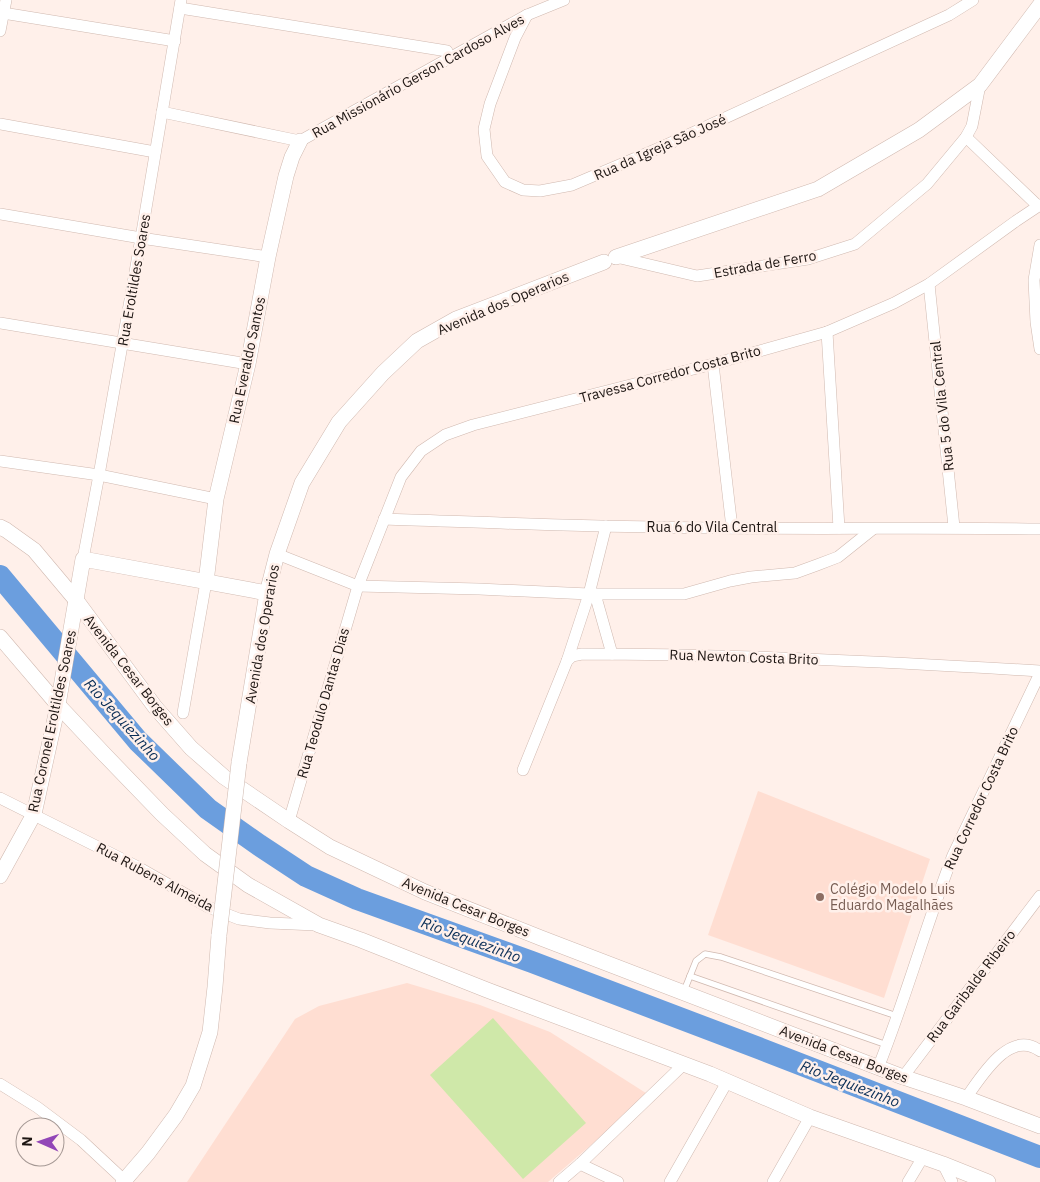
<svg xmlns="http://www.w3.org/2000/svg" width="1040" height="1182" font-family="'IBM Plex Sans',sans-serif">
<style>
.built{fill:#ffded2}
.green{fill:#cfe8a9}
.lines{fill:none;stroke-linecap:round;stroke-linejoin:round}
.river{stroke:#6b9ede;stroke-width:22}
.lane-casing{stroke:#d0b9b0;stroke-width:7}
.street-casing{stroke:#d0b9b0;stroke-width:12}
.secondary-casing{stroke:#d0b9b0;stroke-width:16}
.lane{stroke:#fff;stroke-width:5.5}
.street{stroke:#fff;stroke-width:11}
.secondary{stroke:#fff;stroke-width:15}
.secondary-bridge-casing{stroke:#d0b9b0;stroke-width:16;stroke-linecap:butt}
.secondary-bridge{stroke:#fff;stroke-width:15}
.education-dot{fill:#8d6e63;stroke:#fff0ea;stroke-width:2}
.labels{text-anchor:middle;stroke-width:5;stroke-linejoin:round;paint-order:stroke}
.street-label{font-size:14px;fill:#1d1512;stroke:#fff0ea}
.education-label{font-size:14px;fill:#785e54;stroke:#fff0ea;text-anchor:start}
.water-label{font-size:15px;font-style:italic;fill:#092d56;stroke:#fff0ea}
</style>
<rect width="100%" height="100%" fill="#fff0ea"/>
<g class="built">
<polygon points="758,791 930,859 884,998 708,935"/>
<polygon points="407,983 480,1005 550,1032 649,1095 548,1182 187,1182 295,1019 319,1006"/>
</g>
<polygon class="green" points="493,1018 586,1123 523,1179 430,1075"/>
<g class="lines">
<polyline class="river" points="0,576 138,741 208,809 259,845 306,876 357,899 532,962 761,1049 1040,1157"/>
<g class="lane-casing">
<g id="lane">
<polyline points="690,976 887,1045"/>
<polyline points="684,991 696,961 705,954 721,957 897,1016"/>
</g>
</g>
<g class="street-casing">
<g id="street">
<polyline points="180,8 447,51"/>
<polyline points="3,13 175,41"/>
<polyline points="527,15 515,38 490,104 484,129 487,156 505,182 523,190 540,191 572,185 664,146 949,15 973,0"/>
<polyline points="0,31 6,0"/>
<polyline points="162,112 300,141 527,15 564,0"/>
<polyline points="0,124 155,152"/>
<polyline points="966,137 1038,206"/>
<polyline points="0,214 141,238 268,257"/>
<polyline points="1040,245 1034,280 1036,322 1040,349"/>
<polyline points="616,257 697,276 808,259 855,244 927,184 966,137 972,126 980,85"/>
<polyline points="929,284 954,527"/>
<polyline points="0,323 248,364"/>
<polyline points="827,332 839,528"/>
<polyline points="713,364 732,528"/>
<polyline points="0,461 99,475 216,499"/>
<path d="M384,519C474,522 565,526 655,527C783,530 912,527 1040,529"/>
<polyline points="277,554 358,586 479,589 589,594 684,594 730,581 751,577 795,573 817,565 838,557 873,529"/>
<polyline points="83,559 99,475 141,238 181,0"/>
<polyline points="595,594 612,654"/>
<polyline points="567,661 589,594 606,526"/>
<polyline points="183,713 206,582"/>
<path d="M523,770L567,661L572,656L582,654C735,654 888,662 1040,671"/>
<polyline points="0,798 136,866 208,907 239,919 270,923 316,925"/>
<polyline points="289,821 358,586 401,477 421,451 445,435 473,425 713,364 827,332 894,303 929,284 1016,221 1040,205"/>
<path d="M878,1068C906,998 926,925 953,855L1040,673"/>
<polyline points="903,1077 1040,896"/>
<polyline points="0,1084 37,1107 81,1140 125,1181"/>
<path d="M966,1098C981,1077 1010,1028 1040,1051"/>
<polyline points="580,1164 618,1182"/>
<polyline points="943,1164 952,1182"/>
<polyline points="559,1182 580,1164 684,1064"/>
<polyline points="670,1182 727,1082"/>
<polyline points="773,1182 810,1117"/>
<polyline points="908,1182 923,1157"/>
</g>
</g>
<g class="secondary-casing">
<g id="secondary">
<polyline points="616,257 818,189 919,130 980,85 1040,5"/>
<polyline points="0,527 6,530 34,550 76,600 155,707 191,748 224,777 289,821 330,847 425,892 541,938 903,1077 966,1098 1040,1126"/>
<polyline points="206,582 216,499 248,364 268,257 286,176 292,157 300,141"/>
<polyline points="0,637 58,705 104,754 162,814 205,854 248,885 319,925 361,940 487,990 710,1074 810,1117 943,1164 988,1182"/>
<polyline points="239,763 267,593 277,554 302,483 339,422 383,373 417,341 456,319 604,262"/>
<polyline points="0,876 34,814 58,705 83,559 267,593"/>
<polyline points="123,1182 148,1153 176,1115 193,1086 210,1032 215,987 219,935"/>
</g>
</g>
<use href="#lane" class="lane"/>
<use href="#street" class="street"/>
<use href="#secondary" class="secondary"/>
<g class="secondary-bridge-casing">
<polyline id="secondary-bridge" points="219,935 239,763"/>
</g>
<use href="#secondary-bridge" class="secondary-bridge"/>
</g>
<circle class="education-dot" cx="820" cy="897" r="5"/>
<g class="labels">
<g class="street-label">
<text transform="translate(418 76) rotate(-29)" y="5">Rua Missionário Gerson Cardoso Alves</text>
<text transform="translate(660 147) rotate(-24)" y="5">Rua da Igreja São José</text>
<text transform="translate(765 264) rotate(-10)" y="5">Estrada de Ferro</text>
<text transform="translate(134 280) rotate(-80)" y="5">Rua Eroltildes Soares</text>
<text transform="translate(503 303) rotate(-23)" y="5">Avenida dos Operarios</text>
<text transform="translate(247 360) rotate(-78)" y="5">Rua Everaldo Santos</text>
<text transform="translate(670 374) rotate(-15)" y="5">Travessa Corredor Costa Brito</text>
<text transform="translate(942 406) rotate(-96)" y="5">Rua 5 do Vila Central</text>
<text x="712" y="532">Rua 6 do Vila Central</text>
<text transform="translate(262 634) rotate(-80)" y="5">Avenida dos Operarios</text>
<text transform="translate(744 657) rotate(2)" y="5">Rua Newton Costa Brito</text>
<text transform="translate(129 670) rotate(52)" y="5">Avenida Cesar Borges</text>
<text transform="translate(323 703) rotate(-74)" y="5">Rua Teodulo Dantas Dias</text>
<text transform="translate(52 721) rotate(-78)" y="5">Rua Coronel Eroltildes Soares</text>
<text transform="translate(981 798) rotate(-65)" y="5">Rua Corredor Costa Brito</text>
<text transform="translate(155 877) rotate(28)" y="5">Rua Rubens Almeida</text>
<text transform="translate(466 907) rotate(22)" y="5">Avenida Cesar Borges</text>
<text transform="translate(971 986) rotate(-53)" y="5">Rua Garibalde Ribeiro</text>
<text transform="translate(844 1054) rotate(21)" y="5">Avenida Cesar Borges</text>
</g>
<g class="education-label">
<text x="830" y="894">Colégio Modelo Luis<tspan x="830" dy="16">Eduardo Magalhães</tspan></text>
</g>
<g class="water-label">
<text transform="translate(122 720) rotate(48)" y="5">Rio Jequiezinho</text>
<text transform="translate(471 940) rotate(20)" y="5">Rio Jequiezinho</text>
<text transform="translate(850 1084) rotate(21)" y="5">Rio Jequiezinho</text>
</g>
</g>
<g transform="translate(40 1142) rotate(272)"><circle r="24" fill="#fff0ea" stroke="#a59894"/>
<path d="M0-4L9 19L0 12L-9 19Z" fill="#9246b7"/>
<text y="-8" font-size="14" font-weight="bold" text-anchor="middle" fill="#1d1512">N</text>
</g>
</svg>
